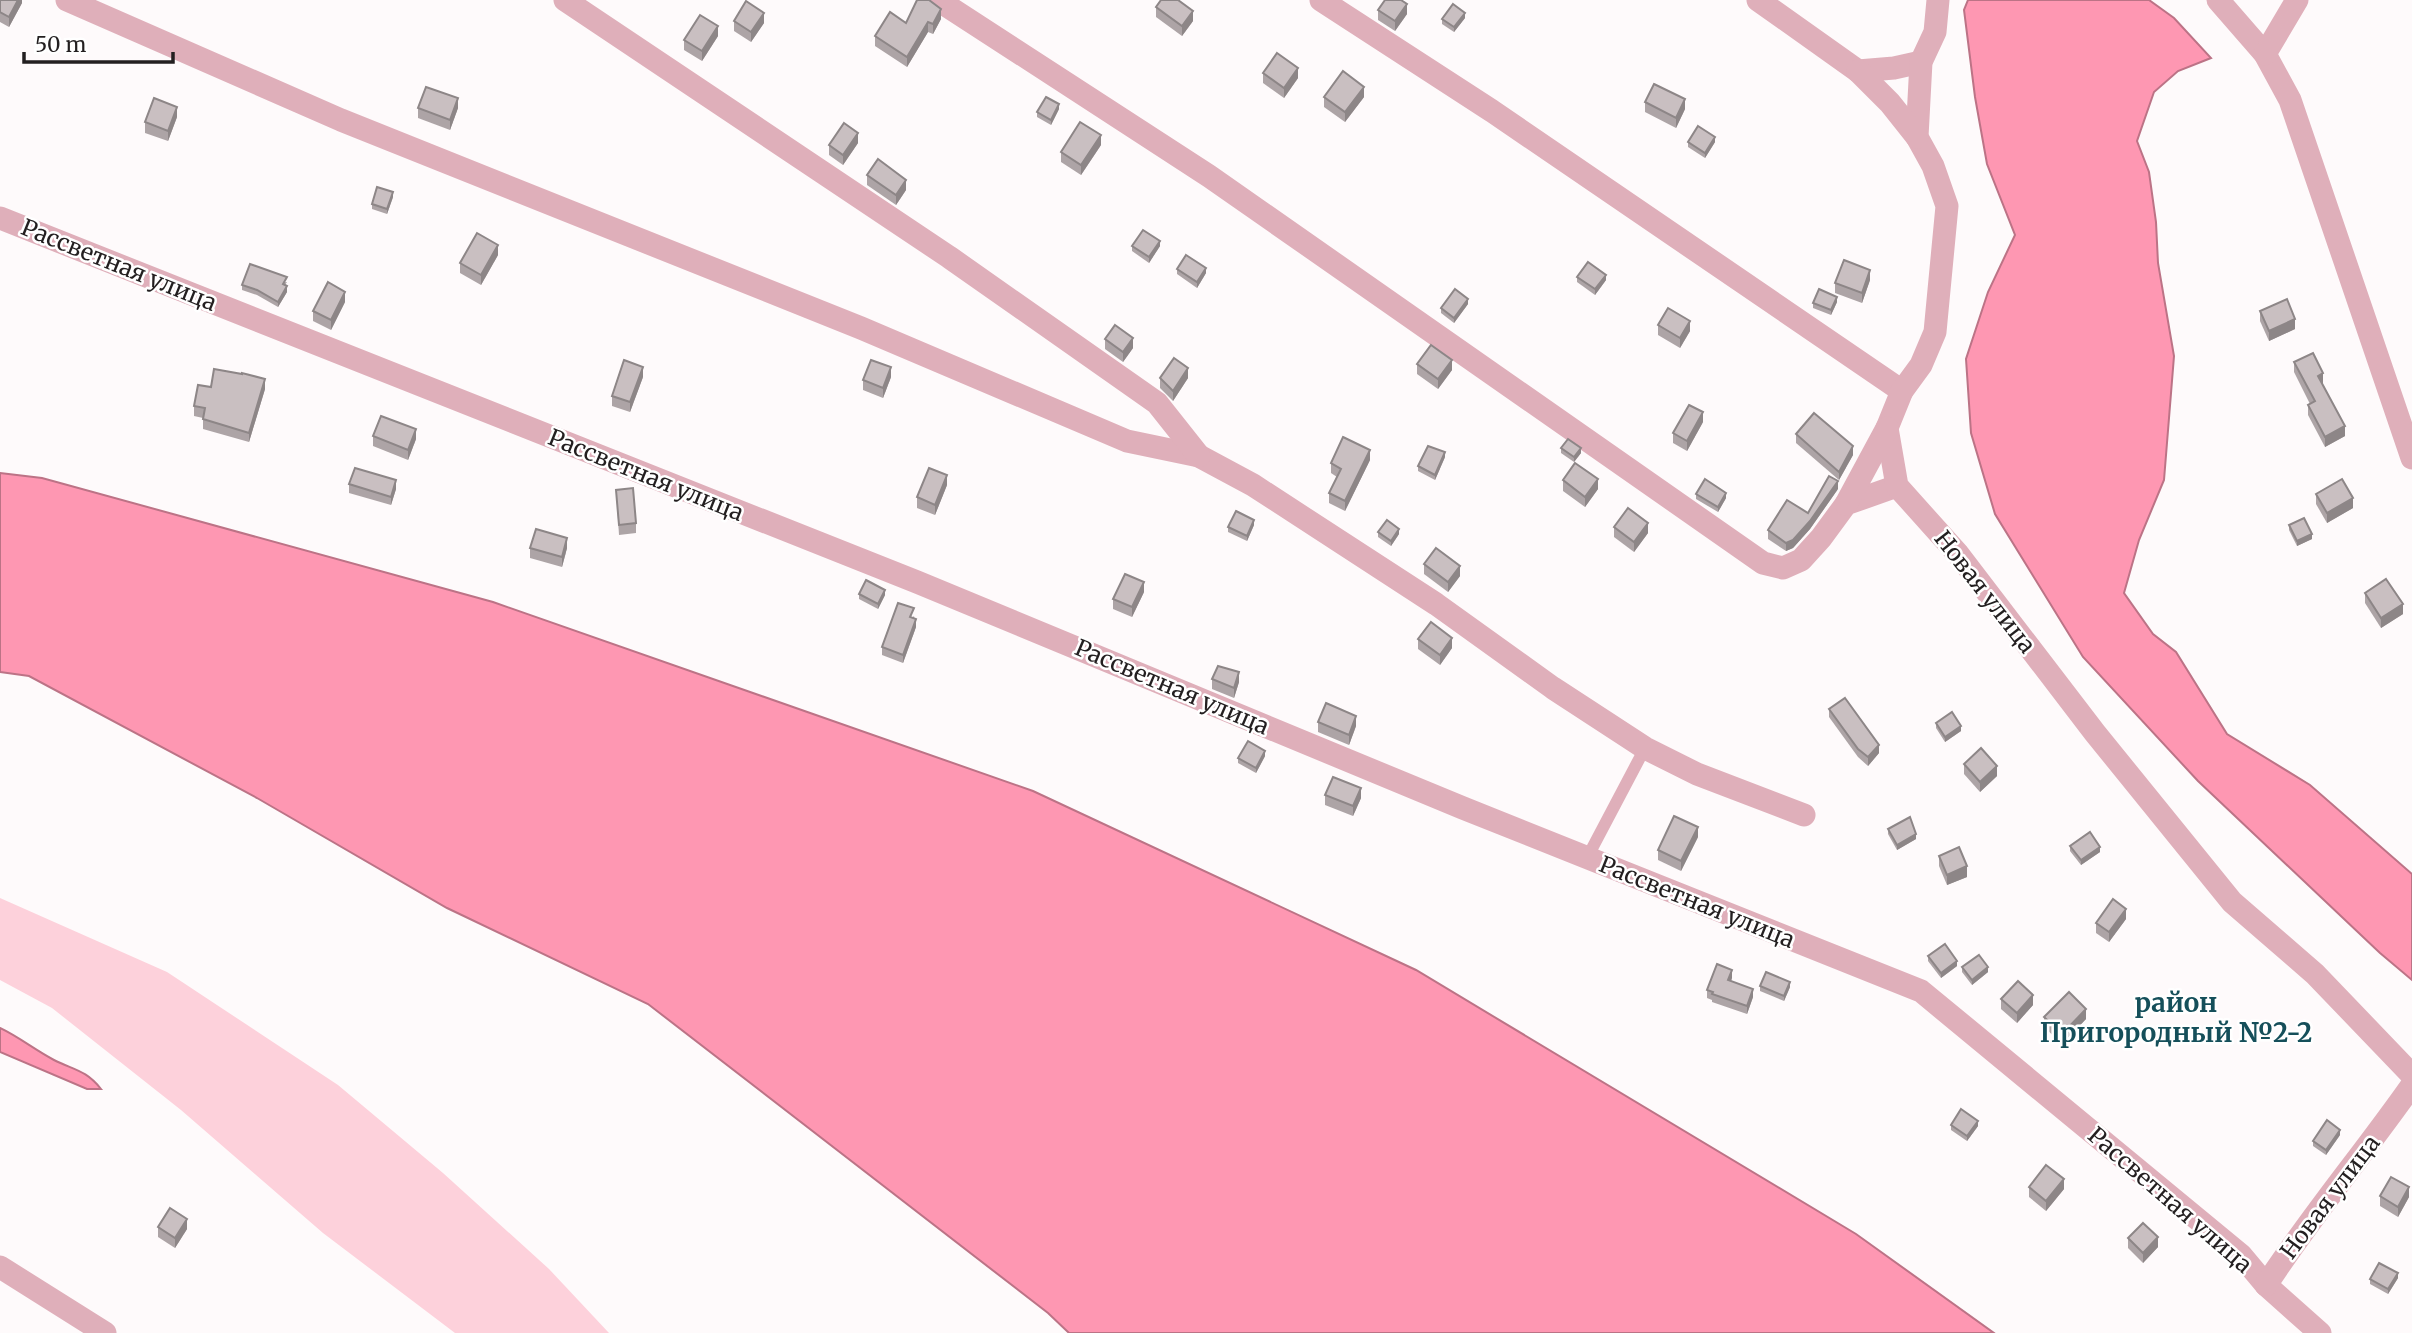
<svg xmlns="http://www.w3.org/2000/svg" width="2412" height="1333" font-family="Merriweather,serif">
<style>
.green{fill:#fdd1db}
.water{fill:#fe97b2;stroke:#bc7386;stroke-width:2}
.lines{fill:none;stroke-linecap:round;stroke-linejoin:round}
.service{stroke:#dfafba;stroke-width:12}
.minor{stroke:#dfafba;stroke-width:23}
.wall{fill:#ada4a6}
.shaded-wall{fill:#8d8687}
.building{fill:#c9bfc1;stroke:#8d8687;stroke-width:2}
.labels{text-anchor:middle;stroke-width:5;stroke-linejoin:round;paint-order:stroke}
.street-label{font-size:23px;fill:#231f20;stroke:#fff}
.quarter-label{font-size:26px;font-weight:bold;fill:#154f5a;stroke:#fff}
</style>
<rect width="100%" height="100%" fill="#fefafb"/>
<polygon class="green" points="0,898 167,972 338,1085 443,1173 549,1269 609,1333 455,1333 323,1233 181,1110 52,1008 0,980"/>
<g class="water">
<polygon points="1968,0 2149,0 2174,18 2211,58 2178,71 2154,92 2137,141 2149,172 2156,222 2158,263 2174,356 2164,480 2139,540 2124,593 2153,634 2176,652 2227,734 2310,785 2412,874 2412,980 2380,953 2198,781 2083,657 1995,514 1971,433 1966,359 1988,292 2015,235 1987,164 1975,97 1964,10"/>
<polygon points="0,473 42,478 493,602 1033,791 1416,970 1856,1234 1994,1333 1069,1333 1048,1313 648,1004 447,908 257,798 29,676 0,672"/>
<path d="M0,1028C19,1037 35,1050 54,1060C74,1070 86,1070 101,1089H87L0,1052Z"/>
</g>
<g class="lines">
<polyline class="service" points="1587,858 1645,748"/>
<g class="minor">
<polyline points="67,0 341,120 861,328 1127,441 1199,456 1253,485 1436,604 1553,688 1645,748 1697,774 1804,815"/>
<polyline points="565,0 949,257 1157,403 1199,456"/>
<polyline points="938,0 1209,176 1763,563 1783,568 1801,560 1821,538 1846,504 1897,486"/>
<polyline points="1321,0 1492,111 1902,391"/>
<polyline points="1758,0 1858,71 1894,68 1921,62"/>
<polyline points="1938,0 1935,32 1921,62 1917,137 1933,166 1947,206 1935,332 1921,365 1902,391 1887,428 1897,486 1958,554 2095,733 2232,902 2315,974 2412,1075"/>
<polyline points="2218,0 2265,54 2290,100 2412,458"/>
<polyline points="2265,54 2297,0"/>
<polyline points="1858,71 1890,103 1917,137"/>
<polyline points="0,218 917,582 1463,808 1921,991 2241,1255 2266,1285 2320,1333"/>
<polyline points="1846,504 1887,428"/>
<polyline points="0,1267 105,1333"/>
<path d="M2266,1285C2311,1216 2365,1152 2412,1085"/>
</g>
</g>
<g class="wall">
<polygon points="0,0 22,0 22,3 9,27 0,22"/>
<polygon points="1156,7 1193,21 1182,36 1156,17"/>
<polygon points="1378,10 1407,14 1395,31 1378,20"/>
<polygon points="1465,18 1454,32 1442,24 1442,19"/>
<polygon points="941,19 933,34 928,32 907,67 875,46 875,36 906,23"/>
<polygon points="734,21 764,23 751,42 734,31"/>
<polygon points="718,36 702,61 684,50 684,40"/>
<polygon points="1263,73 1298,78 1284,98 1263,83"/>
<polygon points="1324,97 1364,97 1345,122 1324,107"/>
<polygon points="1645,102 1685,109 1676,128 1645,112"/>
<polygon points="418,108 458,108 450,130 418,118"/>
<polygon points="1059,109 1051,125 1037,117 1037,112"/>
<polygon points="177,117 168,141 145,133 145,122"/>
<polygon points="1688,142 1715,142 1705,158 1688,147"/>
<polygon points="858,143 843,165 829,155 829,145"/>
<polygon points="1101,145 1081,175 1061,162 1061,152"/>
<polygon points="867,175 906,190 896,205 867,185"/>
<polygon points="393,197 387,214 372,209 372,204"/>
<polygon points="1132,246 1160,246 1149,263 1132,251"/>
<polygon points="498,255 481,285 460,273 460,263"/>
<polygon points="1177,269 1206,273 1197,288 1177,274"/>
<polygon points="1577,277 1606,280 1595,295 1577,282"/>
<polygon points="1870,280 1862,303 1835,293 1835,283"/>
<polygon points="287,282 285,285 287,292 278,307 257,295 242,290 242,285"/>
<polygon points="345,302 331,330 313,321 313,311"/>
<polygon points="1837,302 1831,315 1813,308 1813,303"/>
<polygon points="1468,304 1454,323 1441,313 1441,308"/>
<polygon points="2260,311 2295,329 2269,341 2260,321"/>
<polygon points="1658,325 1690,331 1680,348 1658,335"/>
<polygon points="1105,339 1133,348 1123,362 1105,349"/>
<polygon points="2294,362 2323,383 2322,384 2345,436 2325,447 2308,415 2308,405 2310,404 2294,372"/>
<polygon points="1417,364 1452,370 1438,389 1417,374"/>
<polygon points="643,377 630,412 612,406 612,396"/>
<polygon points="891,377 883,398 863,390 863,380"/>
<polygon points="1160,378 1188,378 1173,401 1160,388"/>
<polygon points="211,387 265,389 249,442 203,429 203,418 194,416 194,406"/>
<polygon points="1703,422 1687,451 1673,443 1673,433"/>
<polygon points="1796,434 1853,455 1839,480 1796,443"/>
<polygon points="373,436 416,439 408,460 373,446"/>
<polygon points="1561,448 1581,453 1574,462 1561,453"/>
<polygon points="1445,457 1435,480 1418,471 1418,466"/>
<polygon points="1370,460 1345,511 1329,503 1329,493 1337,477 1331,473 1331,463"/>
<polygon points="1563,480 1598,489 1585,507 1563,491"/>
<polygon points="349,484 396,489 391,505 349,493"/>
<polygon points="947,485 935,515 917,508 917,497"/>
<polygon points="1838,489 1810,529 1793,548 1786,551 1768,539 1768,530 1808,513"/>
<polygon points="616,490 636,523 636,533 619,535"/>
<polygon points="1696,494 1726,498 1718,512 1696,499"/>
<polygon points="2316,494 2353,508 2327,523 2316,504"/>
<polygon points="1254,525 1247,541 1228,532 1228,527"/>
<polygon points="2289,525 2312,539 2297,546 2289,530"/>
<polygon points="1614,527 1648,533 1634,552 1614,537"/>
<polygon points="1378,532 1399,534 1391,546 1378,537"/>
<polygon points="530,548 567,548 562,567 530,558"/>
<polygon points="1424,564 1460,576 1448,592 1424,574"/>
<polygon points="1144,592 1132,617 1113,609 1113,599"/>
<polygon points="2365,593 2403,614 2381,628 2365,603"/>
<polygon points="859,594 885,595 878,609 859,599"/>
<polygon points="914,616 916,627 903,663 882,655 882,647"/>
<polygon points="1418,639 1452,648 1440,665 1418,649"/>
<polygon points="1212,679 1239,682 1234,698 1212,689"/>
<polygon points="1829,709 1879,753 1868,766 1858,757 1829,717"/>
<polygon points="1318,722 1356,726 1349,745 1318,732"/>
<polygon points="1936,723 1961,731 1945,742 1936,728"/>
<polygon points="1265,756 1256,773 1238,763 1238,758"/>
<polygon points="1964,764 1997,776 1980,792 1964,774"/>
<polygon points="1325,795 1361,798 1353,816 1325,805"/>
<polygon points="1888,829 1916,839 1897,850 1888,834"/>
<polygon points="1698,837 1681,871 1658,860 1658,850"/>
<polygon points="2070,846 2100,852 2081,865 2070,851"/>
<polygon points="1939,856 1967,877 1947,885 1939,866"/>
<polygon points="2126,919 2109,942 2096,933 2096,923"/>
<polygon points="1928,956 1957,966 1941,978 1928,961"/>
<polygon points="1962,967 1988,972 1972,985 1962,972"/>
<polygon points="1732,978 1731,981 1753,997 1747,1014 1712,1002 1712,1000 1707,998 1707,990"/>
<polygon points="1760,986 1790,987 1784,1001 1760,991"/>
<polygon points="2001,999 2033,1005 2017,1023 2001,1009"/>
<polygon points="2044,1017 2086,1019 2062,1044 2044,1027"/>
<polygon points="1951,1125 1978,1126 1967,1141 1951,1130"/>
<polygon points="2340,1135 2326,1155 2313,1146 2313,1141"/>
<polygon points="2029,1187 2064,1189 2046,1211 2029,1197"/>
<polygon points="2380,1196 2409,1197 2398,1217 2380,1206"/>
<polygon points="158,1227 187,1229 175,1248 158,1237"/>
<polygon points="2128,1238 2158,1247 2143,1263 2128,1248"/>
<polygon points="2398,1278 2388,1294 2370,1284 2370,1279"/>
</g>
<g class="shaded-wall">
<polygon points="18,0 22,0 22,3 9,27 9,17"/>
<polygon points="1407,4 1407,14 1395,31 1395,21"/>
<polygon points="941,9 941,19 933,34 933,24"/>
<polygon points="1193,11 1193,21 1182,36 1182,26"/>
<polygon points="764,13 764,23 751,42 751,32"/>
<polygon points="1465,13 1465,18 1454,32 1454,27"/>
<polygon points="928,22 928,32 907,67 907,57"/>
<polygon points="718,26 718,36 702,61 702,51"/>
<polygon points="1298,68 1298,78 1284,98 1284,88"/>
<polygon points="1364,87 1364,97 1345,122 1345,112"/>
<polygon points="458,98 458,108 450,130 450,120"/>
<polygon points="1685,99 1685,109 1676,128 1676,118"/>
<polygon points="1059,104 1059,109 1051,125 1051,120"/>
<polygon points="177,107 177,117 168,141 168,131"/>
<polygon points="858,133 858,143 843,165 843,155"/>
<polygon points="1101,135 1101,145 1081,175 1081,165"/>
<polygon points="1715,137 1715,142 1705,158 1705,153"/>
<polygon points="906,180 906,190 896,205 896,195"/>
<polygon points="393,192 393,197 387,214 387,209"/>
<polygon points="1160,241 1160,246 1149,263 1149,257"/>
<polygon points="498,245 498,255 481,285 481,275"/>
<polygon points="1206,268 1206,273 1197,288 1197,282"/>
<polygon points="1870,270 1870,280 1862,303 1862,293"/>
<polygon points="1606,275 1606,280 1595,295 1595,289"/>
<polygon points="287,286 287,292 278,307 278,302"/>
<polygon points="345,292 345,302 331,330 331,320"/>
<polygon points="1837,297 1837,302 1831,315 1831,310"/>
<polygon points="1468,299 1468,304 1454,323 1454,318"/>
<polygon points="2295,319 2295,329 2269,341 2269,331"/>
<polygon points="1690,321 1690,331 1680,348 1680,338"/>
<polygon points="1133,338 1133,348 1123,362 1123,352"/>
<polygon points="1452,360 1452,370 1438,389 1438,379"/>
<polygon points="643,367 643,377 630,412 630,402"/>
<polygon points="891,367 891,377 883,398 883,388"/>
<polygon points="1188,368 1188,378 1173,401 1173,391"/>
<polygon points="2323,373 2323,383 2318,386 2318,376"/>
<polygon points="265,379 265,389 249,442 249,433"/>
<polygon points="1703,412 1703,422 1687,451 1687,441"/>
<polygon points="2345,426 2345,436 2325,447 2325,437"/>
<polygon points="416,429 416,439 408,460 408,450"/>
<polygon points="1853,446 1853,455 1839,480 1839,472"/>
<polygon points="1581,448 1581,453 1574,462 1574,457"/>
<polygon points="1370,450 1370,460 1345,511 1345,501"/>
<polygon points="1445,452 1445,457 1435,480 1435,475"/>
<polygon points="947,475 947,485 935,515 935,505"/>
<polygon points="1598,479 1598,489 1585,507 1585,497"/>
<polygon points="396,480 396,489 391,505 391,497"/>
<polygon points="1838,481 1838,489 1810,529 1793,548 1786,551 1786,543"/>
<polygon points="1726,493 1726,498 1718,512 1718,507"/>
<polygon points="2353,498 2353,508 2327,523 2327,513"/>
<polygon points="1254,520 1254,525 1247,541 1247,536"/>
<polygon points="1648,523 1648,533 1634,552 1634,542"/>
<polygon points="1399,529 1399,534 1391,546 1391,541"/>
<polygon points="2312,534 2312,539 2297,546 2297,541"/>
<polygon points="567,538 567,548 562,567 562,557"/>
<polygon points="1460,566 1460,576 1448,592 1448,582"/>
<polygon points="1144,582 1144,592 1132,617 1132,607"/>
<polygon points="885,590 885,595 878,609 878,604"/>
<polygon points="2403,604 2403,614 2381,628 2381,618"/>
<polygon points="916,619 916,627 903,663 903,655"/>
<polygon points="1452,638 1452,648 1440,665 1440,655"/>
<polygon points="1239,672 1239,682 1234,698 1234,688"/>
<polygon points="1356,716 1356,726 1349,745 1349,735"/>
<polygon points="1961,726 1961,731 1945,742 1945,737"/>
<polygon points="1879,745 1879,753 1868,766 1868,757"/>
<polygon points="1265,751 1265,756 1256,773 1256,768"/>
<polygon points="1997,766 1997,776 1980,792 1980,782"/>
<polygon points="1361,788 1361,798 1353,816 1353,806"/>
<polygon points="1698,827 1698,837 1681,871 1681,861"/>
<polygon points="1916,834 1916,839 1897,850 1897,845"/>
<polygon points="2100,847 2100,852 2081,865 2081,860"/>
<polygon points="1967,866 1967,877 1947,885 1947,875"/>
<polygon points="2126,909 2126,919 2109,942 2109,932"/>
<polygon points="1957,961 1957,966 1941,978 1941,973"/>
<polygon points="1988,967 1988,972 1972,985 1972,980"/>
<polygon points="1732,970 1732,978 1728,989 1728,980"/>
<polygon points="1790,982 1790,987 1784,1001 1784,996"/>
<polygon points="1753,989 1753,997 1747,1014 1747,1006"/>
<polygon points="2033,995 2033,1005 2017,1023 2017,1013"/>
<polygon points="2086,1009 2086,1019 2062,1044 2062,1034"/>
<polygon points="1978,1121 1978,1126 1967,1141 1967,1136"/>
<polygon points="2340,1130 2340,1135 2326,1155 2326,1150"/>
<polygon points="2064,1179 2064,1189 2046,1211 2046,1201"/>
<polygon points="2409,1187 2409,1197 2398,1217 2398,1207"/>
<polygon points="187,1219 187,1229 175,1248 175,1238"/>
<polygon points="2158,1237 2158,1247 2143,1263 2143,1253"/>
<polygon points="2398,1273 2398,1278 2388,1294 2388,1289"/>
</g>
<g class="building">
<polygon points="0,0 18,0 9,17 0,12"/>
<polygon points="917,0 929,0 941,9 933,24 928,22 907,57 875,36 890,12 906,23"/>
<polygon points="1161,0 1178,0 1193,11 1182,26 1156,7"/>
<polygon points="1385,0 1401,0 1407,4 1395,21 1378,10"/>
<polygon points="746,1 764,13 751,32 734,21"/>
<polygon points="1453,4 1465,13 1454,27 1442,19"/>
<polygon points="700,15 718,26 702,51 684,40"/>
<polygon points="1277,53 1298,68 1284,88 1263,73"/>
<polygon points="1343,71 1364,87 1345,112 1324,97"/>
<polygon points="1654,84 1685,99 1676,118 1645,102"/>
<polygon points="426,87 458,98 450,120 418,108"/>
<polygon points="1046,97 1059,104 1051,120 1037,112"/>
<polygon points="154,98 177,107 168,131 145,122"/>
<polygon points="1080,122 1101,135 1081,165 1061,152"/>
<polygon points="844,123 858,133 843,155 829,145"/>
<polygon points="1698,126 1715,137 1705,153 1688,142"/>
<polygon points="878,159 906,180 896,195 867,175"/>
<polygon points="377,187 393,192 387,209 372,204"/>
<polygon points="1143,230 1160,241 1149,257 1132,246"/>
<polygon points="477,233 498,245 481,275 460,263"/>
<polygon points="1186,255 1206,268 1197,282 1177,269"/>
<polygon points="1844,260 1870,270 1862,293 1835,283"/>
<polygon points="1588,262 1606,275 1595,289 1577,277"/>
<polygon points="250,264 287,277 283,284 287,286 278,302 257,290 242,285"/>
<polygon points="328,282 345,292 331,320 313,311"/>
<polygon points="1455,289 1468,299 1454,318 1441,308"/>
<polygon points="1819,289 1837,297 1831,310 1813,303"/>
<polygon points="2287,299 2295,319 2269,331 2260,311"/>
<polygon points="1668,308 1690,321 1680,338 1658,325"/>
<polygon points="1115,325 1133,338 1123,352 1105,339"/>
<polygon points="1431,345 1452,360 1438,379 1417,364"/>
<polygon points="2313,353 2323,373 2318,376 2345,426 2325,437 2308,405 2315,401 2294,362"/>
<polygon points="1174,358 1188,368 1173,391 1160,378"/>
<polygon points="624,360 643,367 630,402 612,396"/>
<polygon points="871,360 891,367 883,388 863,380"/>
<polygon points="214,369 242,374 242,373 265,379 249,433 203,419 205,408 194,406 198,385 211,387"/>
<polygon points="1689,405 1703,412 1687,441 1673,433"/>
<polygon points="1814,413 1853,446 1839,472 1796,434"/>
<polygon points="381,416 416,429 408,450 373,436"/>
<polygon points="1343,437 1370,450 1345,501 1329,493 1341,469 1331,463"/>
<polygon points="1568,439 1581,448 1574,457 1561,448"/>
<polygon points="1428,446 1445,452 1435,475 1418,466"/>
<polygon points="1575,463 1598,479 1585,497 1563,480"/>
<polygon points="355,468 396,480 391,497 349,484"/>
<polygon points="929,468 947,475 935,505 917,497"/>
<polygon points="1829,476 1838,481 1810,521 1793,540 1786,543 1768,530 1787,500 1808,513"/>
<polygon points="1705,479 1726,493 1718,507 1696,494"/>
<polygon points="2342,479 2353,498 2327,513 2316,494"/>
<polygon points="633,488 636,523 619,525 616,490"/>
<polygon points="1628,508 1648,523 1634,542 1614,527"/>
<polygon points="1236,511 1254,520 1247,536 1228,527"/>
<polygon points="2304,518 2312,534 2297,541 2289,525"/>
<polygon points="1387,520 1399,529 1391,541 1378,532"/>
<polygon points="536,529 567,538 562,557 530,548"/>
<polygon points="1436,548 1460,566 1448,582 1424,564"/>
<polygon points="1125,574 1144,582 1132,607 1113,599"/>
<polygon points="2386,579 2403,604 2381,618 2365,593"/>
<polygon points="866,580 885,590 878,604 859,594"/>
<polygon points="898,603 914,608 910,617 916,619 903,655 882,647"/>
<polygon points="1431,622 1452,638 1440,655 1418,639"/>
<polygon points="1218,666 1239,672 1234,688 1212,679"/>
<polygon points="1845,698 1879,745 1868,757 1858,749 1829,709"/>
<polygon points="1326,703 1356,716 1349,735 1318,722"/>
<polygon points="1952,712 1961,726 1945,737 1936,723"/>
<polygon points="1248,741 1265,751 1256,768 1238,758"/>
<polygon points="1981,748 1997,766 1980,782 1964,764"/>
<polygon points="1333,777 1361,788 1353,806 1325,795"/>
<polygon points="1674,816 1698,827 1681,861 1658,850"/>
<polygon points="1910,817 1916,834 1897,845 1888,829"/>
<polygon points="2090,832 2100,847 2081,860 2070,846"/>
<polygon points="1959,847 1967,866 1947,875 1939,856"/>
<polygon points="2113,899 2126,909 2109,932 2096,923"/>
<polygon points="1945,944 1957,961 1941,973 1928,956"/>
<polygon points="1979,955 1988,967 1972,980 1962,967"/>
<polygon points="1717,964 1732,970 1728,980 1753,989 1747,1006 1712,994 1713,992 1707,990"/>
<polygon points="1766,972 1790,982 1784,996 1760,986"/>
<polygon points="2018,981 2033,995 2017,1013 2001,999"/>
<polygon points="2069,992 2086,1009 2062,1034 2044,1017"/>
<polygon points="1961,1109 1978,1121 1967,1136 1951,1125"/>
<polygon points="2327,1120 2340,1130 2326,1150 2313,1141"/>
<polygon points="2046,1165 2064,1179 2046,1201 2029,1187"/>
<polygon points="2391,1177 2409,1187 2398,1207 2380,1196"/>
<polygon points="170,1208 187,1219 175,1238 158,1227"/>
<polygon points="2143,1223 2158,1237 2143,1253 2128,1238"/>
<polygon points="2379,1263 2398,1273 2388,1289 2370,1279"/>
</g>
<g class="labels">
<g class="street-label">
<text transform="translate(119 265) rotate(22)" y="8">Рассветная улица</text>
<text transform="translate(646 475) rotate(22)" y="8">Рассветная улица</text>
<text transform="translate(1985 592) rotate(52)" y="8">Новая улица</text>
<text transform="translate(1172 687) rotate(23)" y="8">Рассветная улица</text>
<text transform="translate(1697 902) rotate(22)" y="8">Рассветная улица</text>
<text transform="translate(2330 1197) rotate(-53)" y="8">Новая улица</text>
<text transform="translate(2170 1200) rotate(41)" y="8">Рассветная улица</text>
</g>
<g class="quarter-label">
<text x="2176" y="1012">район<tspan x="2176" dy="30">Пригородный №2-2</tspan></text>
</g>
</g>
<path d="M24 52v10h149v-10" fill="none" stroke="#231f20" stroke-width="3.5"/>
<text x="35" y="52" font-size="21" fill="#231f20" stroke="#ffffff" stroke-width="5" paint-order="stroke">50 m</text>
</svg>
